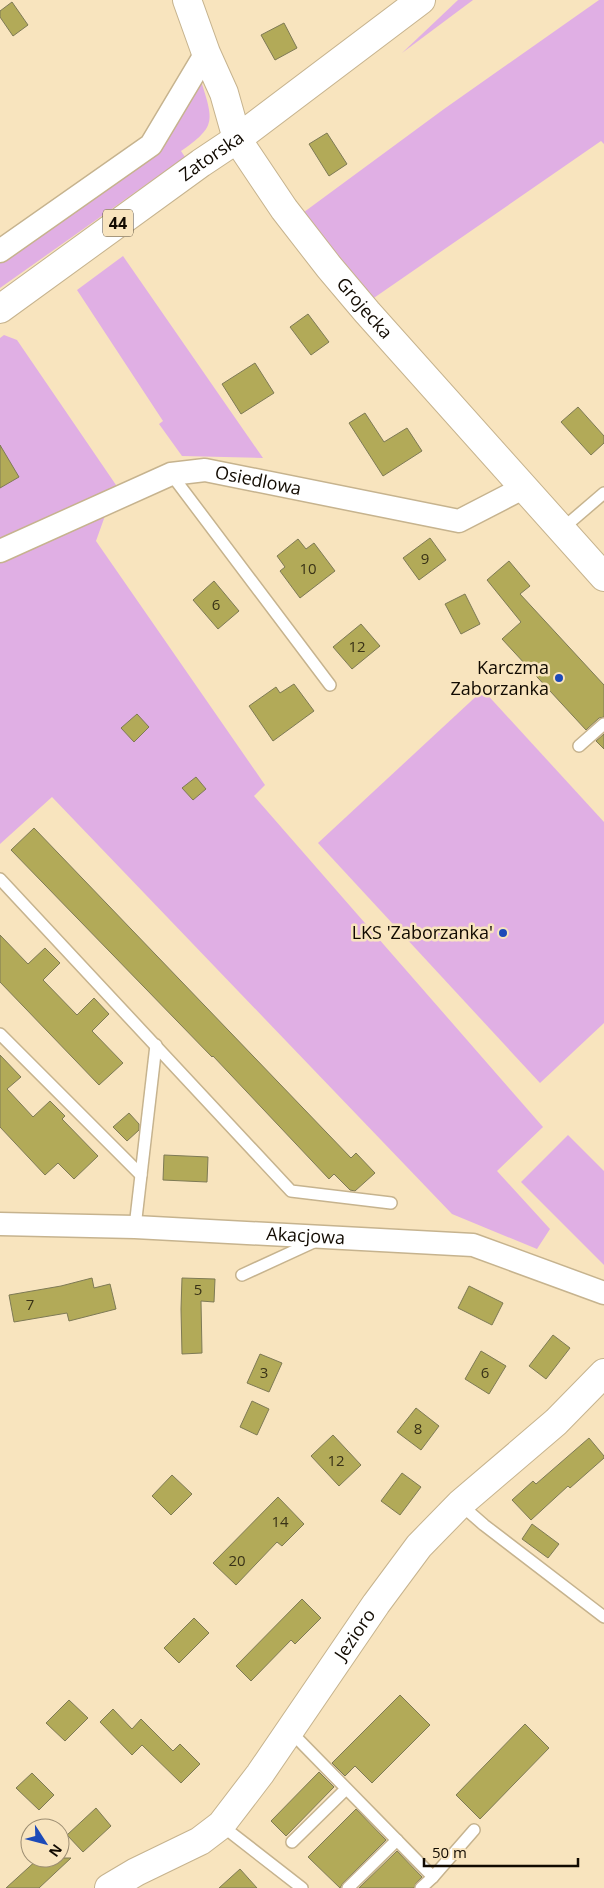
<svg xmlns="http://www.w3.org/2000/svg" width="604" height="1888" font-family="'Open Sans',sans-serif">
<style>
.green{fill:#e0afe4}
.building{fill:#b2aa58;stroke:#7e7a55}
.lines{fill:none;stroke-linecap:round;stroke-linejoin:round}
.service-casing{stroke:#c6b38e;stroke-width:14}
.minor-casing{stroke:#c6b38e;stroke-width:25}
.tertiary-casing{stroke:#c6b38e;stroke-width:30}
.primary-casing{stroke:#c6b38e;stroke-width:30}
.service{stroke:#fff;stroke-width:11}
.minor{stroke:#fff;stroke-width:22}
.tertiary{stroke:#fff;stroke-width:28}
.primary{stroke:#fff;stroke-width:28}
.poi-dot{fill:#1d4ab8;stroke:#f8e4be;stroke-width:2}
.labels{text-anchor:middle;stroke-width:5;stroke-linejoin:round;paint-order:stroke}
.number-label{font-size:15px;fill:#393217}
.shield{fill:#f8e4be;stroke:#564b3a;stroke-width:1}
.shield-label{font-size:16px;font-weight:bold;fill:#110a01}
.street-label{font-size:18px;fill:#110a01;stroke:#f8e4be}
.poi-label{font-size:18px;fill:#110a01;stroke:#f8e4be;text-anchor:end}
</style>
<rect width="100%" height="100%" fill="#f8e4be"/>
<g class="green">
<polygon points="458,0 473,0 402,53"/>
<polygon points="599,0 604,0 604,144 601,141 368,302 300,215 444,109"/>
<path d="M202,84C214,122 215,127 181,151L185,157L0,288V260L164,143L195,85Z"/>
<polygon points="123,256 263,458 182,456 159,424 163,421 77,290"/>
<polygon points="4,335 17,340 116,485 96,541 265,785 254,796 543,1127 497,1171 550,1229 537,1249 452,1214 52,797 0,844 0,338"/>
<polygon points="483,690 604,822 604,1023 540,1083 318,843"/>
<polygon points="568,1135 604,1171 604,1265 521,1182"/>
</g>
<g class="building">
<polygon points="12,2 28,25 13,36 0,17 0,11"/>
<polygon points="284,23 297,48 275,60 261,35"/>
<polygon points="327,133 347,164 329,176 309,144"/>
<polygon points="308,314 329,342 311,355 290,327"/>
<polygon points="255,363 274,393 241,414 222,384"/>
<polygon points="578,407 604,436 604,443 591,455 561,422"/>
<polygon points="365,413 384,442 407,428 422,451 383,476 349,423"/>
<polygon points="0,445 19,477 0,488"/>
<polygon points="430,538 446,560 419,580 403,558"/>
<polygon points="298,539 306,549 314,543 335,571 300,598 280,571 285,567 277,556"/>
<polygon points="509,561 530,586 520,594 604,685 604,717 599,718 586,730 502,639 521,622 487,580"/>
<polygon points="214,581 239,611 218,629 193,600"/>
<polygon points="465,594 480,624 461,634 445,604"/>
<polygon points="361,624 380,646 352,669 333,647"/>
<polygon points="294,684 314,711 273,741 249,706 276,687 280,693"/>
<polygon points="137,714 149,727 134,742 121,728"/>
<polygon points="604,734 604,749 596,741"/>
<polygon points="196,777 206,789 193,800 182,788"/>
<polygon points="34,828 351,1158 356,1153 375,1173 355,1191 350,1190 334,1174 329,1179 213,1056 212,1057 11,850"/>
<polygon points="0,935 28,964 45,948 60,963 43,980 77,1015 94,998 109,1014 92,1031 123,1063 99,1085 0,982"/>
<polygon points="0,1055 21,1077 7,1089 33,1117 50,1101 65,1116 62,1119 98,1156 74,1179 58,1163 45,1175 0,1127"/>
<polygon points="129,1113 139,1124 139,1130 127,1141 113,1127"/>
<polygon points="164,1155 208,1157 207,1182 163,1180"/>
<polygon points="92,1278 94,1288 110,1284 116,1309 69,1321 67,1313 14,1322 9,1295 61,1286"/>
<polygon points="182,1278 215,1279 214,1302 201,1301 202,1353 182,1354 181,1309"/>
<polygon points="469,1286 503,1303 492,1325 458,1308"/>
<polygon points="553,1335 570,1348 546,1379 529,1366"/>
<polygon points="481,1351 506,1366 489,1394 465,1379"/>
<polygon points="260,1354 282,1363 269,1392 247,1383"/>
<polygon points="252,1401 269,1409 257,1435 240,1427"/>
<polygon points="416,1408 439,1426 421,1450 397,1432"/>
<polygon points="333,1435 361,1465 339,1486 311,1456"/>
<polygon points="589,1438 604,1456 604,1458 570,1488 568,1486 531,1520 512,1500 533,1481 536,1484"/>
<polygon points="402,1473 421,1487 400,1515 381,1501"/>
<polygon points="172,1475 192,1494 171,1515 152,1496"/>
<polygon points="278,1497 304,1524 282,1546 277,1542 236,1585 213,1563"/>
<polygon points="532,1524 559,1544 548,1558 522,1539"/>
<polygon points="302,1599 321,1618 295,1644 291,1640 251,1681 236,1666"/>
<polygon points="194,1618 209,1633 179,1663 164,1648"/>
<polygon points="400,1695 430,1725 372,1783 355,1766 345,1776 332,1763"/>
<polygon points="69,1700 88,1718 65,1741 46,1723"/>
<polygon points="113,1709 132,1729 141,1719 173,1751 180,1744 200,1764 181,1783 142,1745 132,1755 100,1722"/>
<polygon points="525,1724 549,1748 480,1819 456,1795"/>
<polygon points="319,1772 334,1787 286,1836 271,1821"/>
<polygon points="32,1773 54,1795 39,1810 16,1788"/>
<polygon points="96,1808 111,1826 83,1852 67,1835"/>
<polygon points="356,1809 386,1840 343,1883 340,1888 308,1857"/>
<polygon points="397,1851 422,1877 416,1883 414,1888 359,1888"/>
<polygon points="39,1858 71,1858 39,1888 6,1888"/>
<polygon points="240,1869 257,1888 219,1888"/>
</g>
<g class="lines">
<g class="service-casing">
<g id="service">
<polyline points="171,474 330,685"/>
<polyline points="562,529 604,493"/>
<polyline points="579,746 604,724"/>
<polyline points="0,879 291,1191 391,1203"/>
<polyline points="0,1034 141,1175"/>
<polyline points="135,1227 156,1045"/>
<polyline points="242,1275 316,1241"/>
<polyline points="460,1504 484,1525 604,1617"/>
<polyline points="289,1730 433,1877 474,1830"/>
<polyline points="221,1825 302,1888"/>
<polyline points="292,1842 346,1789"/>
<polyline points="348,1888 397,1840"/>
<polyline points="421,1888 433,1877"/>
</g>
</g>
<g class="minor-casing">
<g id="minor">
<polyline points="0,251 151,145 206,53"/>
<path id="s1" d="M0,551L171,474L205,470L459,521L523,488"/>
<path id="s2" d="M0,1224L135,1227L473,1245L604,1293"/>
</g>
</g>
<g class="tertiary-casing">
<g id="tertiary">
<path id="s3" d="M187,0L206,53L224,93L237,139L284,209L329,267L367,312L604,577"/>
<path id="s4" d="M109,1888L136,1872L200,1841L221,1825L260,1774L376,1604L419,1546L460,1504L556,1422L604,1373"/>
</g>
</g>
<g class="primary-casing">
<g id="primary">
<path id="s5" d="M0,309L201,163L237,139L421,0"/>
</g>
</g>
<use href="#service" class="service"/>
<use href="#minor" class="minor"/>
<use href="#tertiary" class="tertiary"/>
<use href="#primary" class="primary"/>
</g>
<g class="poi-dot">
<circle cx="559" cy="678" r="5"/>
<circle cx="503" cy="933" r="5"/>
</g>
<g class="labels">
<g class="number-label">
<text x="425" y="564">9</text>
<text x="308" y="574">10</text>
<text x="216" y="610">6</text>
<text x="357" y="652">12</text>
<text x="198" y="1295">5</text>
<text x="30" y="1310">7</text>
<text x="264" y="1378">3</text>
<text x="485" y="1378">6</text>
<text x="418" y="1434">8</text>
<text x="336" y="1466">12</text>
<text x="280" y="1527">14</text>
<text x="237" y="1566">20</text>
</g>
<rect class="shield" x="103" y="209.5" width="30" height="27" rx="4"/>
<g class="shield-label">
<text x="118" y="229">44</text>
</g>
<g class="street-label">
<text dy="6" stroke="none"><textPath href="#s5" startOffset="261">Zatorska</textPath></text>
<text dy="6" stroke="none"><textPath href="#s3" startOffset="360">Grojecka</textPath></text>
<text dy="6" stroke="none"><textPath href="#s1" startOffset="276">Osiedlowa</textPath></text>
<text dy="6" stroke="none"><textPath href="#s2" startOffset="306">Akacjowa</textPath></text>
<text dy="6" stroke="none"><textPath href="#s4" startOffset="362">Jezioro</textPath></text>
</g>
<g class="poi-label">
<text x="549" y="674">Karczma<tspan x="549" dy="21">Zaborzanka</tspan></text>
<text x="493" y="939">LKS 'Zaborzanka'</text>
</g>
</g>
<g transform="translate(45 1843) rotate(126)"><circle r="24" fill="#f8e4be" stroke="#9c8d72"/>
<path d="M0-4L9 19L0 12L-9 19Z" fill="#1d4ab8"/>
<text y="-8" font-size="14" font-weight="bold" text-anchor="middle" fill="#110a01">N</text>
</g>
<path d="M424 1858v8h154v-8" fill="none" stroke="#110a01" stroke-width="2.5"/>
<text x="432" y="1858" font-size="15" fill="#110a01" stroke="#f8e4be" stroke-width="4" paint-order="stroke">50 m</text>
</svg>
